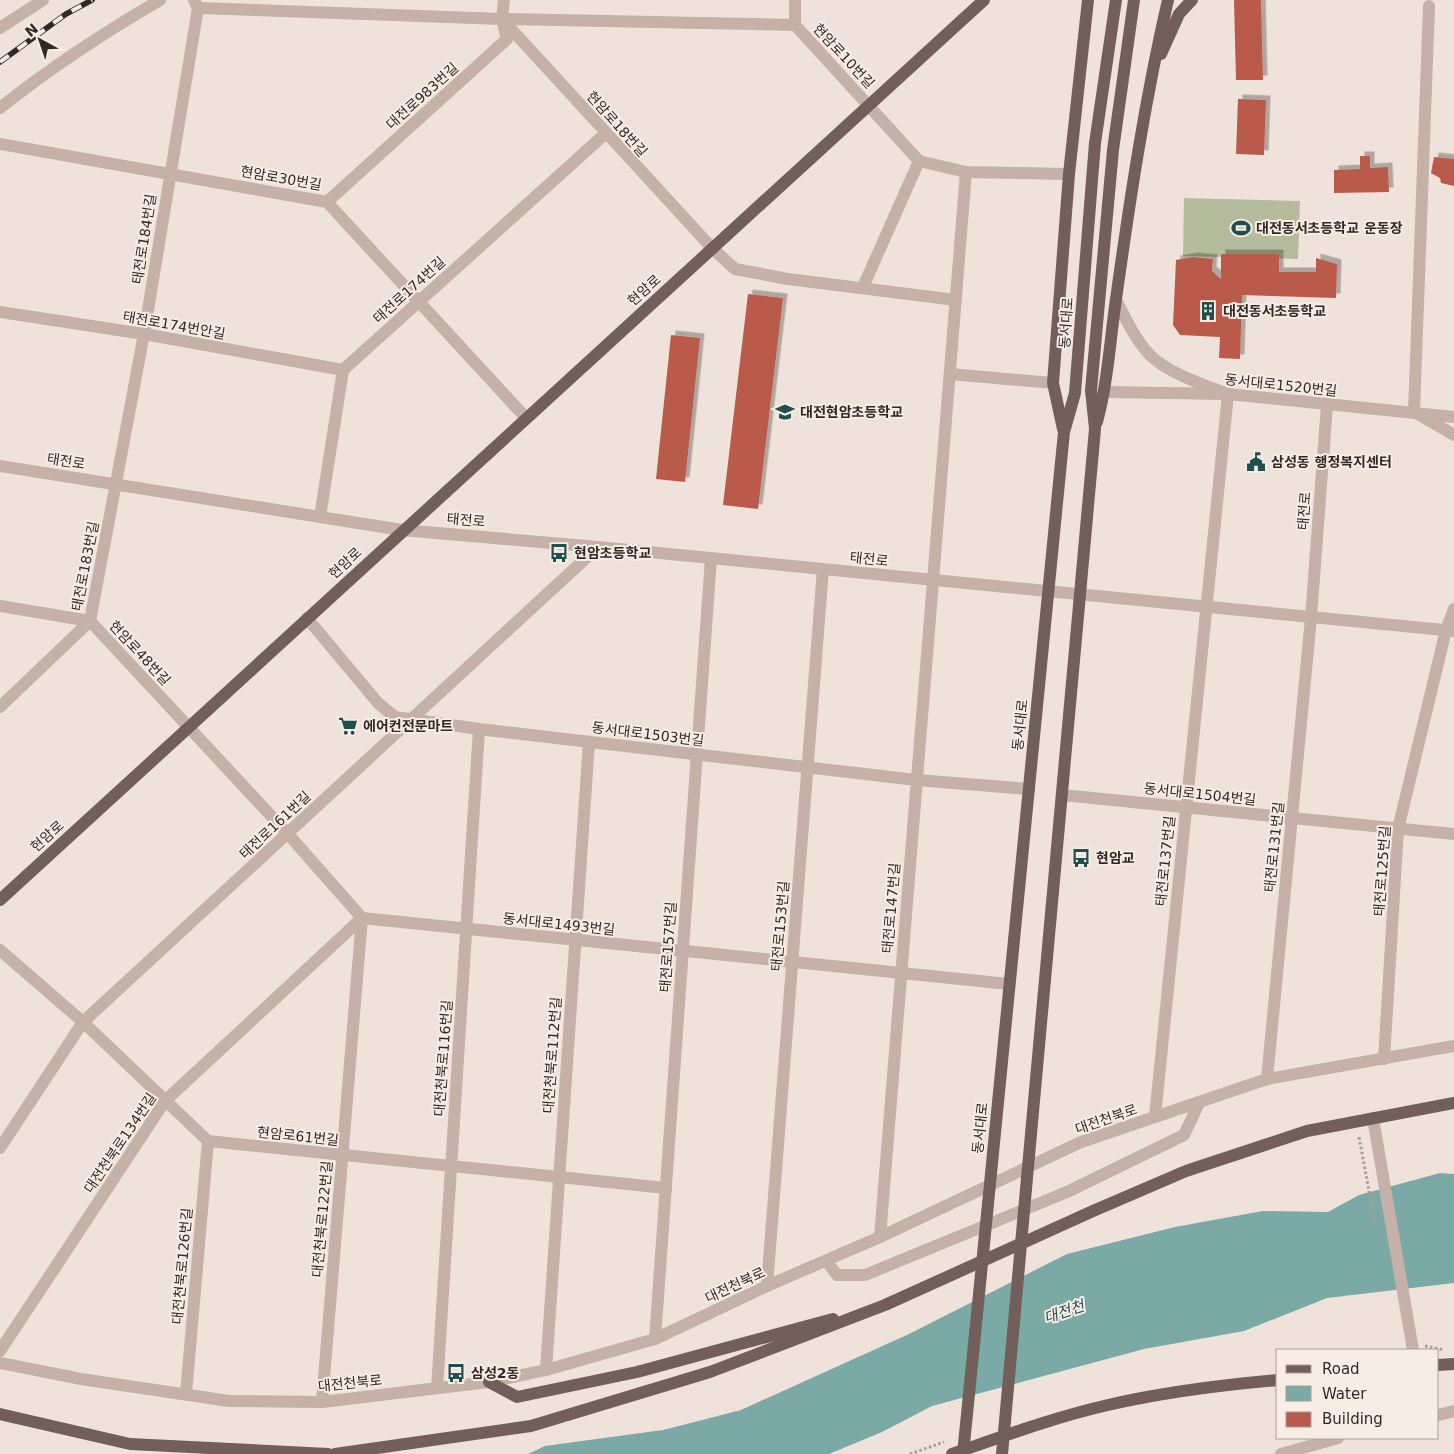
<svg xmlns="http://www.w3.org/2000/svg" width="1454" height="1454" font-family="'DejaVu Sans','Noto Sans KR',sans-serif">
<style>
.grass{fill:#b5bc9b}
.water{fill:#7ba9a5}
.building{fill:#ba5a4c;filter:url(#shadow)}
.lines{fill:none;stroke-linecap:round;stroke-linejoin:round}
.path{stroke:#b19b91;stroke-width:3;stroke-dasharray:2.5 2.5;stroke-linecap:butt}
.minor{stroke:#c5b1a7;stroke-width:12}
.major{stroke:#735f59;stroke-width:12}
.rail-casing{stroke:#322927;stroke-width:5.5}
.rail{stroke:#f7ede5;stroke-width:4;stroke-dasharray:11;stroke-linecap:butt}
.major-bridge{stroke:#735f59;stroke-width:12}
.labels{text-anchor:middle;stroke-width:4;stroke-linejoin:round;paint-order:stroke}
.street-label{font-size:14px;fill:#322927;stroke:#f7ede5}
.poi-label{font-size:14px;font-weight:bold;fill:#322927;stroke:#f7ede5;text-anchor:start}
.water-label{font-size:15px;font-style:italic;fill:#20504d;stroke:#f7ede5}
</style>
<defs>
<filter id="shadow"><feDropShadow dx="4.5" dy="-4.5" stdDeviation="0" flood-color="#0004"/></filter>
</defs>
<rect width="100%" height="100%" fill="#eee2da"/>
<polygon class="grass" points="1184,198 1300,201 1298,259 1183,256"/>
<polygon class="water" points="1440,1173 1454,1174 1454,1283 1327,1298 1244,1331 1144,1349 932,1406 882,1432 829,1454 528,1454 545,1446 663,1430 741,1410 909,1334 1067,1254 1175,1227 1263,1211 1328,1212 1359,1195"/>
<g class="building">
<polygon points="1234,0 1261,0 1263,80 1236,80"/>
<polygon points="1238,99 1266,100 1264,155 1236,154"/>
<polygon points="1360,156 1370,156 1370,168 1388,167 1389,192 1334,193 1334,170 1360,169"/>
<polygon points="1434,157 1454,159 1454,186 1441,183 1440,178 1431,173"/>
<polygon points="1221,254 1279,254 1279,272 1316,272 1316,258 1337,264 1336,298 1242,295 1240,359 1219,358 1220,337 1180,335 1173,325 1176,260 1193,257 1213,259 1212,271 1221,279"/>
<polygon points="748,294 783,298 758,509 723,505"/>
<polygon points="671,335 700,338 685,482 656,479"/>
</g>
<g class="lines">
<g class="path">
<polyline points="1359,1137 1375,1223"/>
<polyline points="1425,1346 1444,1350"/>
<polyline points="910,1454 944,1442"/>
</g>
<g class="minor">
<polyline points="198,8 502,19 795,25 919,161 966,172 1069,174"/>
<polyline points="502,19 712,248 735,269 788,279 956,300"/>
<polyline points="795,25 795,0"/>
<polyline points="0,28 43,0"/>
<path d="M0,108C50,68 105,32 160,0"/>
<polyline points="0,144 327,202 526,418"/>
<polyline points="327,202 507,39 502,19 504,0"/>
<polyline points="863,287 919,161"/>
<path d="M1116,300C1126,319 1135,340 1151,356C1170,374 1204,385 1228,394L1155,1117"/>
<polyline points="0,312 144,334 343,370"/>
<polyline points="950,374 1053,383"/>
<polyline points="1105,392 1228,394 1454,417"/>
<polyline points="1414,412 1429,6"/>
<polyline points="1418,414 1454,435"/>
<polyline points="0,466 402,530 598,547 1454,631"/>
<polyline points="320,517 343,370 605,134"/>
<polyline points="0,606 90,621 288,834 362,918 1009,984"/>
<polyline points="307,618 378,703 395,717 479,729 916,780 1029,789"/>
<polyline points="0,707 90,621 144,334 198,8 194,0"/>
<polyline points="1062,795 1454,834"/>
<polyline points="0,950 83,1022 208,1141 666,1188"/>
<polyline points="1384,1059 1398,829 1446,630 1454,609"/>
<polyline points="1267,1079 1311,618 1327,405"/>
<polyline points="1373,1118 1413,1350"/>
<polyline points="0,1148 83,1022 598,547"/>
<polyline points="880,1237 966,172"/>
<polyline points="827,1262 837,1275 865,1275 1067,1192 1184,1135 1199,1103"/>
<polyline points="767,1286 823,569"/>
<polyline points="655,1339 711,558"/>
<polyline points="0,1351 165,1101 362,918"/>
<polyline points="0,1363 81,1379 229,1401 322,1402 489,1382 546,1370 655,1339 767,1286 880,1237 1081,1142 1267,1079 1454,1046"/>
<polyline points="546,1370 589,742"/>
<polyline points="437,1388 479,729"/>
<polyline points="186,1394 208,1141"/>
<polyline points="322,1402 362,918"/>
<polyline points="1438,1415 1454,1411"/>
<polyline points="1281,1454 1338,1438"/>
</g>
<g class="major">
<polyline points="1161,54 1179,14 1192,0"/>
<path d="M1097,422C1108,381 1110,340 1116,299C1130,199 1145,99 1168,0"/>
<polyline points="1063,429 1053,383 1069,174 1088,0"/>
<polyline points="0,900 984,0"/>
<polyline points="1026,1189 1095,429 1091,390 1113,150 1134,0"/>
<polyline points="988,1204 1064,432 1075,393 1095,143 1116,0"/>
<polyline points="1438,1365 1454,1364"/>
<polyline points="489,1382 517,1397 637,1372 833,1319"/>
<polyline points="0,1414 130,1444 328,1454"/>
<polyline points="335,1454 531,1426 710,1372 885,1305 1093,1211 1186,1171 1307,1131 1454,1103"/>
<path d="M952,1454C1004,1436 1055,1417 1108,1405C1164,1392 1221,1385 1278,1380"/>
</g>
<g class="rail-casing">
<polyline id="rail" points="0,62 66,14 92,0"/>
</g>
<use href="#rail" class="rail"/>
<g class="major-bridge">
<polyline points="963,1454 988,1204"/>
<polyline points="1002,1454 1026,1189"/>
</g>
</g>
<defs>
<g id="stadium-bare" transform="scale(1.5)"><path d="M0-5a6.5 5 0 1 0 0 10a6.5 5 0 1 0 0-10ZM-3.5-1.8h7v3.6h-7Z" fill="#20504d" stroke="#f7ede5" stroke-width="2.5" paint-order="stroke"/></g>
<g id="building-bare" transform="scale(1.5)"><path d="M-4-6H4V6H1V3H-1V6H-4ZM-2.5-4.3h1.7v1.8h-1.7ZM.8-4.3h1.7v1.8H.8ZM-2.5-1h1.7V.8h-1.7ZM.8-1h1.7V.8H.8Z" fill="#20504d" stroke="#f7ede5" stroke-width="2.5" paint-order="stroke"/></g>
<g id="school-bare" transform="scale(1.5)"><path d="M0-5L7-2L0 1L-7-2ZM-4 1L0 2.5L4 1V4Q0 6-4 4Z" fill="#20504d" stroke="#f7ede5" stroke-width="2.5" paint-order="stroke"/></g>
<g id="civic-bare" transform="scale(1.5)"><path d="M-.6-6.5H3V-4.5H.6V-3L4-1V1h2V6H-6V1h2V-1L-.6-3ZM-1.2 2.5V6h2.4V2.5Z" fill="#20504d" stroke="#f7ede5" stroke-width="2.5" paint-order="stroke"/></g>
<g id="bus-bare" transform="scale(1.5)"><path d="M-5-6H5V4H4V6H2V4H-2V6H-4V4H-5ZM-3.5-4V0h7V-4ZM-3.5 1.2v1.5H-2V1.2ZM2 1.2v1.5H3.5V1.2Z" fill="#20504d" stroke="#f7ede5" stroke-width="2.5" paint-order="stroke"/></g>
<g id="supermarket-bare" transform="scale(1.5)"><path d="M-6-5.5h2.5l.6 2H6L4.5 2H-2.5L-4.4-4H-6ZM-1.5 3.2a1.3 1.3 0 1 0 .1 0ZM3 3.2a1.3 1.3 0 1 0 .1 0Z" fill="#20504d" stroke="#f7ede5" stroke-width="2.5" paint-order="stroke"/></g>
</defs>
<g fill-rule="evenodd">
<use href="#stadium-bare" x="1241" y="228"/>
<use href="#building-bare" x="1208" y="311"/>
<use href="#school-bare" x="785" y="412"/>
<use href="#civic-bare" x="1256" y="462"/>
<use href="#bus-bare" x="559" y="553"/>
<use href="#supermarket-bare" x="348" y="726"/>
<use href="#bus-bare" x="1081" y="858"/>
<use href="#bus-bare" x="456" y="1373"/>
</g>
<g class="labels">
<g class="street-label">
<text transform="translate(844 56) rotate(47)" y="5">현암로10번길</text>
<text transform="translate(422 96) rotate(-42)" y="5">대전로983번길</text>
<text transform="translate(617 124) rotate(48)" y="5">현암로18번길</text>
<text transform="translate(281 178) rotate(10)" y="5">현암로30번길</text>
<text transform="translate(144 239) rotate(-81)" y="5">태전로184번길</text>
<text transform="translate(409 290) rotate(-42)" y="5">태전로174번길</text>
<text transform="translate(644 290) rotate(-42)" y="5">현암로</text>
<text transform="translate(1066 323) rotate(-86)" y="5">동서대로</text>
<text transform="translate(174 325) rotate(10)" y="5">태전로174번안길</text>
<text transform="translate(1281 385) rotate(6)" y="5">동서대로1520번길</text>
<text transform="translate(66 461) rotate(9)" y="5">태전로</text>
<text transform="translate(1304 511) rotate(-86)" y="5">태전로</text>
<text transform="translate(466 520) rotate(5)" y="5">태전로</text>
<text transform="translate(869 559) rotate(6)" y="5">태전로</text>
<text transform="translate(345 563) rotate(-43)" y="5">현암로</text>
<text transform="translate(85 566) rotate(-79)" y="5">태전로183번길</text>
<text transform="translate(140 653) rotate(47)" y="5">현암로48번길</text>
<text transform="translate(1020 725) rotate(-84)" y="5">동서대로</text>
<text transform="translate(648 734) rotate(7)" y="5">동서대로1503번길</text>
<text transform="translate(1200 794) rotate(6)" y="5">동서대로1504번길</text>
<text transform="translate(275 825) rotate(-43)" y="5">태전로161번길</text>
<text transform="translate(47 836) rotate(-42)" y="5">현암로</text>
<text transform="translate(1274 847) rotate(-84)" y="5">태전로131번길</text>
<text transform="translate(1165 861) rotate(-84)" y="5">태전로137번길</text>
<text transform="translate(1382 871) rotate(-86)" y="5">태전로125번길</text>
<text transform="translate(891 908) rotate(-85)" y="5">태전로147번길</text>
<text transform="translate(559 924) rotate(6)" y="5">동서대로1493번길</text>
<text transform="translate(780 926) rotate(-85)" y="5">태전로153번길</text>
<text transform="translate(668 947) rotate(-86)" y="5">태전로157번길</text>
<text transform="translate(552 1055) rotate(-86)" y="5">대전천북로112번길</text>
<text transform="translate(443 1058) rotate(-86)" y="5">대전천북로116번길</text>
<text transform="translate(1106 1119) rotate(-19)" y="5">대전천북로</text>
<text transform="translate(980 1128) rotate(-84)" y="5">동서대로</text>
<text transform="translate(298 1136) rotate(6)" y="5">현암로61번길</text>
<text transform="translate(120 1143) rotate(-56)" y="5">대전천북로134번길</text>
<text transform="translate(322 1219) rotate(-85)" y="5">대전천북로122번길</text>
<text transform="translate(182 1266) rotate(-85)" y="5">대전천북로126번길</text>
<text transform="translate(735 1285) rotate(-25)" y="5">대전천북로</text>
<text transform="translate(350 1383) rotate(-6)" y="5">대전천북로</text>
</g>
<g class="poi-label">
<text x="1256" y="233">대전동서초등학교 운동장</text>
<text x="1223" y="316">대전동서초등학교</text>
<text x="800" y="417">대전현암초등학교</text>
<text x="1271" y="467">삼성동 행정복지센터</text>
<text x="574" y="558">현암초등학교</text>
<text x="363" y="731">에어컨전문마트</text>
<text x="1096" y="863">현암교</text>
<text x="471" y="1378">삼성2동</text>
</g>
<g class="water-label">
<text transform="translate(1064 1312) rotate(-19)" y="5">대전천</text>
</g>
</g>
<rect x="1276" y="1349" width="162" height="90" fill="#f7ede5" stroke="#a89f99"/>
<rect x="1286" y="1365" width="25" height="8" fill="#735f59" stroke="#a89f99"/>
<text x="1322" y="1374" font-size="15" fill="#322927">Road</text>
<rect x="1286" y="1386" width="25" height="15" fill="#7ba9a5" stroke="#a89f99"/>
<text x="1322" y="1399" font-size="15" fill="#322927">Water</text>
<rect x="1286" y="1412" width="25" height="15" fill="#ba5a4c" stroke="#a89f99"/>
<text x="1322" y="1424" font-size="15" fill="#322927">Building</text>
<g transform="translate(40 40) rotate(320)" stroke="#f7ede5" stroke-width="4" paint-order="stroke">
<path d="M0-4L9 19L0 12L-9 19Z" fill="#322927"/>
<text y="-8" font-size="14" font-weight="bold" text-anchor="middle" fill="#322927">N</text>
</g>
</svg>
